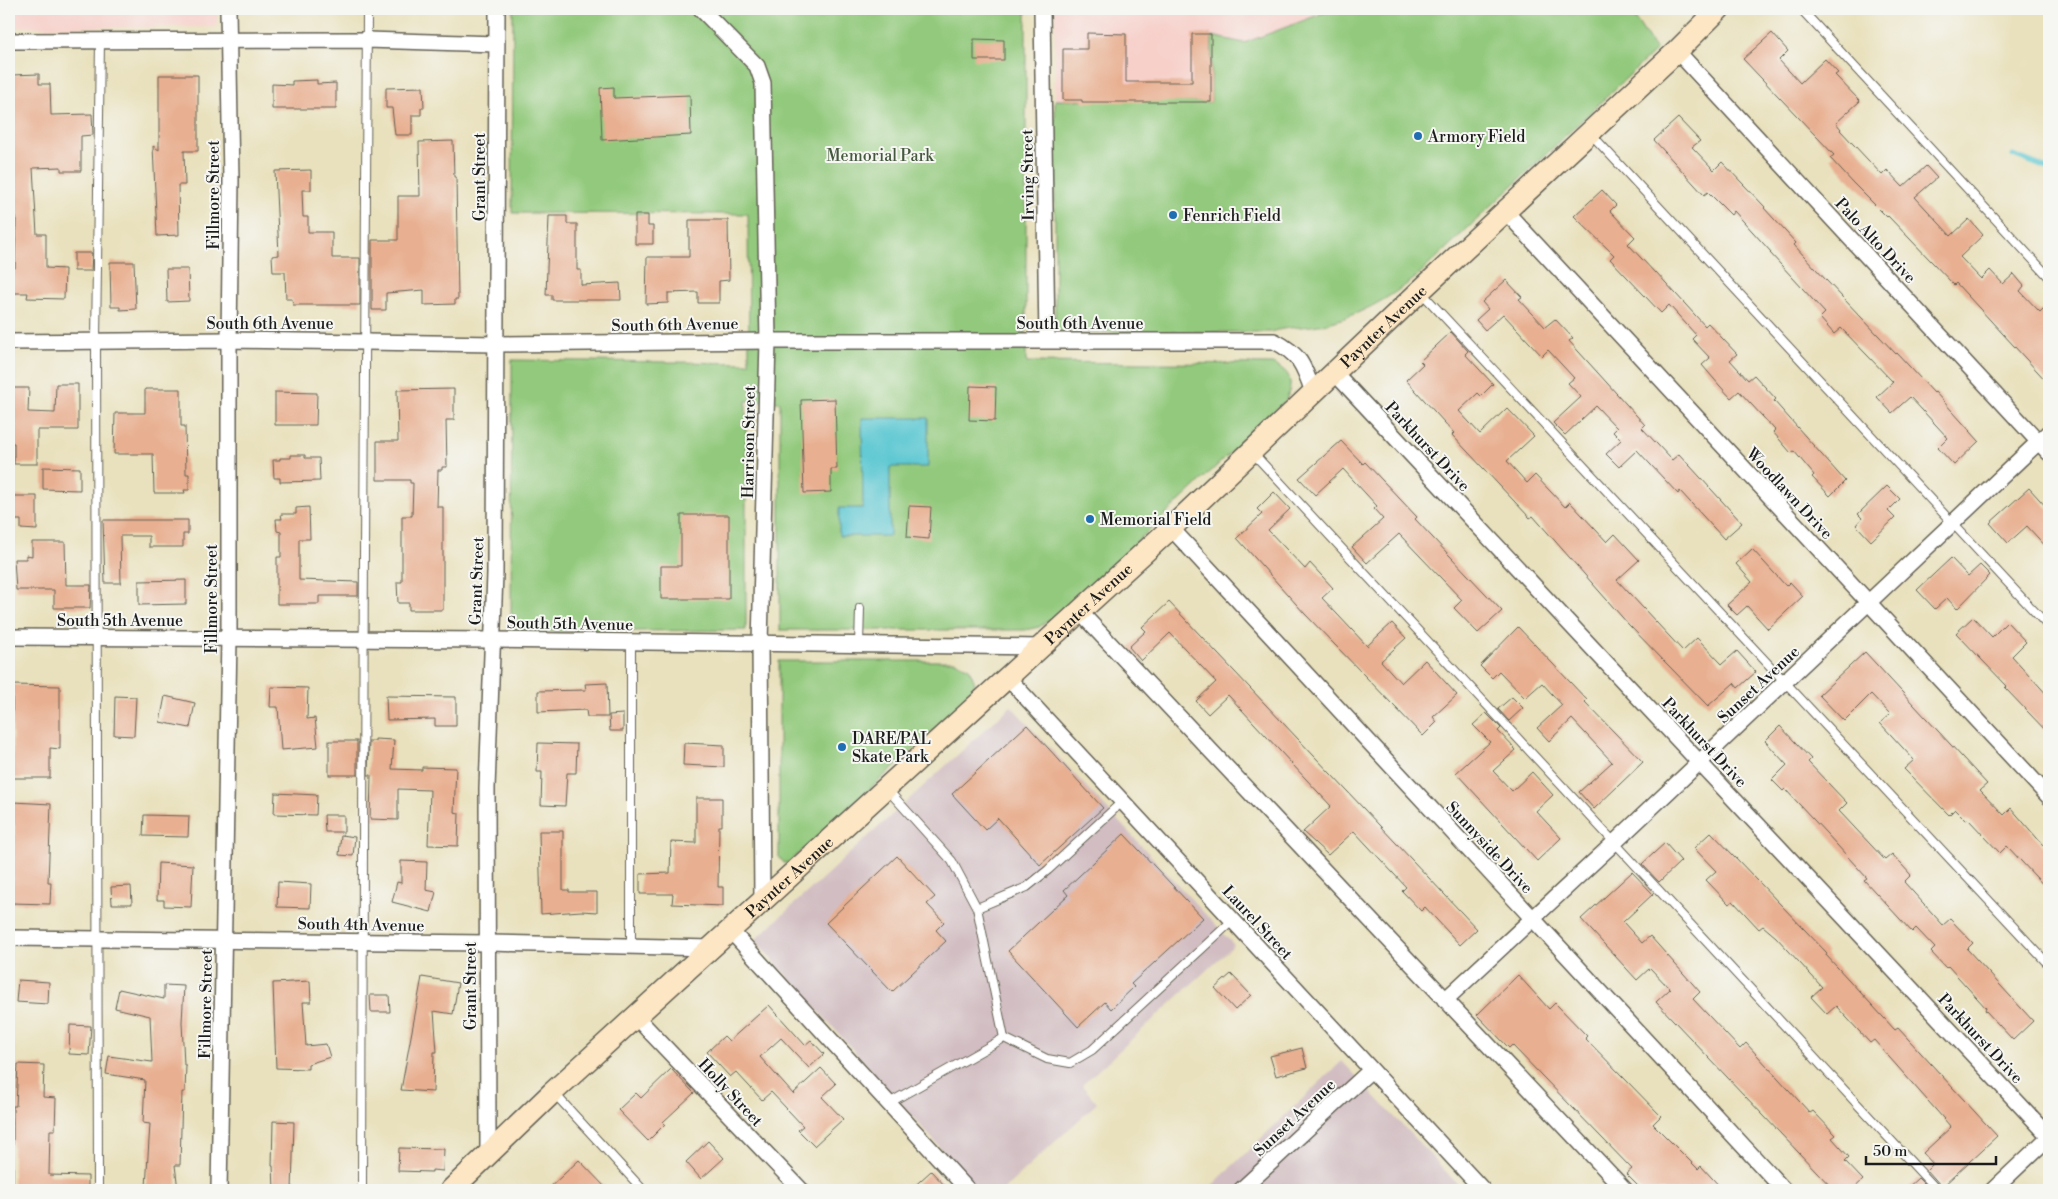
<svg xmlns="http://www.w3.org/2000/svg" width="2058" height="1199" font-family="'Libre Bodoni',serif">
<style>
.built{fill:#f7d0ca}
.industrial{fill:#d2bec2}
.green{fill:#92c97c;stroke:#57724c}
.water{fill:#5bc7d2;stroke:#3c7277}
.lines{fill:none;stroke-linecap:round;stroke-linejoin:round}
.stream{stroke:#5bc7d2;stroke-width:5}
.building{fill:#e8af90}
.lane-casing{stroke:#646154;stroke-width:10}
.street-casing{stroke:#646154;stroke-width:18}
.secondary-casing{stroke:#646154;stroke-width:24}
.lane{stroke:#fff;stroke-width:8}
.street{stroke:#fff;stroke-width:15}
.secondary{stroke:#fce6c4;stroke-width:21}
.poi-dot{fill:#1f6fb2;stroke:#f6f6f2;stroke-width:2}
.labels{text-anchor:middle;stroke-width:4;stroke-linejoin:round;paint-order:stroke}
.poi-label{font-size:16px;fill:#1c1c1c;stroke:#f6f6f2;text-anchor:start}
.park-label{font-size:16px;fill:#45593e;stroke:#f6f6f2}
.street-label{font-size:16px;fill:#1c1c1c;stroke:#f6f6f2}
</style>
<rect width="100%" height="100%" fill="#f6f6f2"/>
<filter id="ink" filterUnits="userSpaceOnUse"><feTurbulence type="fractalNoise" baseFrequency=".02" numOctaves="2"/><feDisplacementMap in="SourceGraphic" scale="10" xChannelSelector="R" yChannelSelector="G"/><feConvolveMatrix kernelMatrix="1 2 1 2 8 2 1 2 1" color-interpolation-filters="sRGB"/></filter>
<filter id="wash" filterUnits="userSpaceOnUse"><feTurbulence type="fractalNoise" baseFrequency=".0096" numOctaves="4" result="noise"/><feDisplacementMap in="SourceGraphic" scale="20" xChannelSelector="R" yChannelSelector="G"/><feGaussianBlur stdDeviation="1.12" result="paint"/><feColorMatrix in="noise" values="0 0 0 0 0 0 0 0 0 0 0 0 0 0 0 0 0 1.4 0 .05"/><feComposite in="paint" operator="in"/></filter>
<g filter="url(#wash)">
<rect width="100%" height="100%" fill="#e9e1bd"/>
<g class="built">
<rect x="9" y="9" width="208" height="18"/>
<polygon points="1055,9 1334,9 1244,43 1212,36 1212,102 1055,100"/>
</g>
<g class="industrial">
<polygon points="1011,706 1234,945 1082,1085 1097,1103 1003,1190 978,1190 755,940"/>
<polygon points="1342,1061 1463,1190 1207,1190"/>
</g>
<g class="green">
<path d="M513,9H1026V362L1272,364C1291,371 1294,381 1286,400L1064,611L1039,627L1025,630H780V402L746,401V630L511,632L512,360L749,363L748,214L512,213Z"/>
<path d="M1334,9H1629L1656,50L1414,279C1386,300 1358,316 1324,324C1305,328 1290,326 1270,332H1055V100L1211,102L1212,36L1244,43Z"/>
<polygon points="779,661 955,661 969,668 975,683 970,698 788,863 784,863 779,857"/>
</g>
<polygon class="water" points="862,418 928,418 928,467 890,467 890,536 839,536 839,508 863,508"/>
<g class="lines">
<polyline class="stream" points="2013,155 2049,169"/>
</g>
<g id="blocks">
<g class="building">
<polygon points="1087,33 1126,34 1126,82 1192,82 1192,34 1211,34 1211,102 1082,102 1082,100 1063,100 1063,49 1087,49"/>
<polygon points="1772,33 1788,51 1779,60 1800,83 1825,59 1838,73 1835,75 1860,101 1836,123 1841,129 1840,130 1882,175 1887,170 1903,187 1926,166 1937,178 1915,197 1951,236 1969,219 1983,235 1960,257 1981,279 1990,270 2003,284 2014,274 2024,286 2020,291 2040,312 2049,303 2049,384 1956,283 1954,285 1888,216 1887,217 1853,183 1830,158 1834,155 1743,59"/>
<polygon points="974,39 1004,40 1004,60 974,60"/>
<polygon points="39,74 39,84 50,84 51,115 92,114 93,135 81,136 81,171 61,171 61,167 33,168 37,234 46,234 46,268 65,269 64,299 27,298 28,293 9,293 9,268 15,268 16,217 13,217 12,75"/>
<polygon points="159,75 198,75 198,151 184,151 185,185 178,185 179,235 157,236 153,146 159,150"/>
<polygon points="317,80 317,84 336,83 336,109 272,109 272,84 292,85 292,81"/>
<polygon points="423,87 424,108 421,108 421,115 412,115 412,135 395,135 392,108 386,108 386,88"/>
<polygon points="614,87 614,98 690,95 691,135 602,140 600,88"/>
<polygon points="1678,118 1700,141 1692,147 1714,170 1722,162 1765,207 1764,208 1796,243 1794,245 1826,280 1896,354 1897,353 1934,393 1935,392 1979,441 1954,465 1938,448 1948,438 1910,397 1892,413 1877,397 1893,382 1841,328 1834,334 1820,318 1825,313 1770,253 1771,252 1734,211 1731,215 1708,192 1704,195 1654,140"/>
<polygon points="453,141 454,177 456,177 458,299 455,299 455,304 424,305 424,290 386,293 386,310 372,310 372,240 398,240 398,196 420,196 419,142"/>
<polygon points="311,170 311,190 302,190 303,217 308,217 308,232 332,232 332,258 360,258 360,305 293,305 292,299 286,299 285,272 273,272 272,256 279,255 275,171"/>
<polygon points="1602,190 1616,205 1610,211 1635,237 1628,244 1655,273 1656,272 1705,326 1708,323 1737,354 1730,360 1748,380 1754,375 1776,399 1774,401 1845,481 1830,496 1812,477 1814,475 1794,451 1791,453 1773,432 1775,430 1739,391 1731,398 1720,386 1702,365 1710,358 1692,339 1696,335 1669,305 1661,313 1610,259 1614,255 1574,216"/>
<polygon points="635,215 648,215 648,226 653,226 653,244 635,244"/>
<polygon points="549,216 567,216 567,224 577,224 577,270 581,270 581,285 620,283 621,300 552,300 552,295 546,295"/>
<polygon points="689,220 728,220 729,280 719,281 719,303 698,303 698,292 668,293 668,303 646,304 647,257 689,257"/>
<polygon points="74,253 92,253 91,271 74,271"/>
<polygon points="110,262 134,262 136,309 120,310 120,307 111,307"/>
<polygon points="166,269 188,269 189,301 167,302"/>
<polygon points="1506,280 1522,297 1519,299 1545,327 1555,319 1573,338 1569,341 1645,425 1642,428 1672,460 1679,454 1742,523 1724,539 1680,491 1678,494 1637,450 1619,467 1606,454 1621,440 1613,432 1617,428 1596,406 1565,435 1553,423 1581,397 1568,383 1574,378 1548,350 1542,356 1503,314 1485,330 1476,320 1488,309 1482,302"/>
<polygon points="1451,332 1468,351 1465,354 1493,384 1481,396 1478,393 1459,411 1480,434 1507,408 1534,436 1507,461 1527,483 1535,475 1565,507 1570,502 1607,542 1615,534 1639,560 1617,580 1683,651 1697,638 1722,664 1737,651 1756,672 1738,688 1734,683 1708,706 1629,625 1533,516 1530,518 1452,435 1454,433 1406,380 1423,364 1420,361"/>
<polygon points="56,384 78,384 78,430 37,430 37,464 14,464 14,443 9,443 9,388 29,388 28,412 55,413"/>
<polygon points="970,386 996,387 995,421 969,420"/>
<polygon points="145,389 181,389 181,426 185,426 186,474 189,474 189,490 184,490 185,493 154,493 153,454 114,454 115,413 145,413"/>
<polygon points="454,389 454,420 446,420 447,467 442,467 442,470 438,470 437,507 443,507 443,610 409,610 409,603 398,603 397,582 402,582 402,516 412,516 413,483 410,483 410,480 377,480 377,441 398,441 397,390"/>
<polygon points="275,392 317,393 316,425 275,425"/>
<polygon points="835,399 837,469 831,469 831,492 804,493 801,400"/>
<polygon points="1341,441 1363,464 1365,462 1417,517 1415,519 1502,611 1478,633 1454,608 1462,600 1399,534 1367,563 1352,547 1383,519 1374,509 1377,506 1343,469 1315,495 1299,478"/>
<polygon points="291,455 305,455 305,458 319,458 320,481 280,482 280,478 274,478 273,460 280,460 280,458 291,458"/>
<polygon points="43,467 80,468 80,490 43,489"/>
<polygon points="1887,486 1900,499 1888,511 1895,518 1871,541 1856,525 1862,518 1858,514"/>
<polygon points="2029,488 2049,510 2049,550 2027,526 2008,543 1990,523"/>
<polygon points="1274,492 1290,509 1268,530 1305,569 1310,563 1333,588 1322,598 1367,646 1392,623 1406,638 1381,661 1401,683 1425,660 1457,695 1433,717 1437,722 1423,736 1305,614 1237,538 1262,514 1257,509"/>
<polygon points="9,496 37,496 37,530 21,529 21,520 9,520"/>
<polygon points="909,506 931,507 929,539 907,537"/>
<polygon points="309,507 310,539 299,539 299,580 358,582 358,596 319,596 319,604 277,604 277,557 281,557 281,532 277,531 276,519 282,519 281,514 296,514 296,508"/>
<polygon points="681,515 729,515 729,599 661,599 661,566 681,566"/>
<polygon points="103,520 188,520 188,534 183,534 183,547 149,547 149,536 120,536 121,583 105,583"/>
<polygon points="32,542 65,542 66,585 91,585 90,608 54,608 54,590 16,590 14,559 26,559 26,555 32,556"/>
<polygon points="1752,549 1786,586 1790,582 1803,596 1768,629 1747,606 1737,615 1727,605 1752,582 1736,564"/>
<polygon points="1951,558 1968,576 1980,565 1990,575 1957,609 1947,598 1935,609 1917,590"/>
<polygon points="186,580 186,604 139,605 139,581"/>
<polygon points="1169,602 1477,929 1460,945 1425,907 1421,911 1402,891 1406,887 1354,831 1328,855 1303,832 1331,806 1228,695 1208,714 1196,701 1216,682 1170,633 1141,661 1129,647 1146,631 1142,627"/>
<polygon points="1973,617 1992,637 2007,622 2026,642 2012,656 2049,697 2049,734 2005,688 2007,686 1956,633"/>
<polygon points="1518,627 1587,700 1585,702 1643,762 1594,809 1579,792 1612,762 1572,719 1549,741 1537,728 1562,705 1542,683 1525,698 1499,671 1492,678 1480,666"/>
<polygon points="1865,652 1987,784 1980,790 2004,815 2011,808 2049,852 2049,891 2007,846 2000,853 1968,819 1966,820 1955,809 1949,815 1904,769 1914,760 1880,723 1890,714 1871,694 1844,721 1819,695"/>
<polygon points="607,683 608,717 587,717 586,710 538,712 538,691 586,690 585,684"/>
<polygon points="12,685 60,686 60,749 50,748 50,778 13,778"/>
<polygon points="271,687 308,688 307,719 315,718 318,747 281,750 278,707 270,707"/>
<polygon points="115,696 136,697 134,736 114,735"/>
<polygon points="165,696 195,703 190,728 160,722"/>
<polygon points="386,696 456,697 456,726 435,726 435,719 387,720"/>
<polygon points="1512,697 1523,708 1509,721 1498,709"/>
<polygon points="1486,713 1501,728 1498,731 1516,750 1493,771 1512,791 1532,772 1553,795 1536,811 1561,838 1537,861 1456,773 1490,742 1473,725"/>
<polygon points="623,714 623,731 610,731 609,715"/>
<polygon points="1027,725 1103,808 1040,865 998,818 985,830 952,794"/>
<polygon points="1780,726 1811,759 1808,762 1847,803 1839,811 1885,860 1892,854 1911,875 1904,882 1943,925 1950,919 1973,943 1967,949 2033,1021 2013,1040 1985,1010 1986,1008 1948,966 1946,968 1931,952 1935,948 1916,928 1912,932 1864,880 1867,878 1827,834 1785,789 1783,791 1772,780 1787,765 1765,741"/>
<polygon points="375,739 394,740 392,769 422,770 422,767 456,768 454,812 459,813 458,846 428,845 430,790 398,789 398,820 370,819 371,775 368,775 369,741 375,741"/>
<rect x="329" y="741" width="28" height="34"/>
<polygon points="538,743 577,744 576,773 567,773 565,806 541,805 542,772 537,772"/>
<polygon points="684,743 724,745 724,767 683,765"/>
<polygon points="275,793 317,795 316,815 274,814"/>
<polygon points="696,798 722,798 722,826 719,826 718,887 723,887 723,906 672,904 673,894 640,894 640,874 670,873 671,842 696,843"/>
<polygon points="13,802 51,804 48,882 51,882 50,904 11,903 15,825 12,825"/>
<polygon points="144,815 189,816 188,837 143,836"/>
<polygon points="324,815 344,815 344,832 325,832"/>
<polygon points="539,831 563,831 563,890 569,890 569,892 597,892 597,912 581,911 541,914"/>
<polygon points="1711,832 1827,953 1826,955 1895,1030 1898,1028 1997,1136 1942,1187 1927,1170 1933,1164 1923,1153 1951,1127 1874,1040 1870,1043 1836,1006 1827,1014 1811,997 1822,987 1776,937 1763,926 1759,929 1733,901 1729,904 1706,880 1716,871 1694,848"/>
<polygon points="1124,834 1203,918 1131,984 1134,987 1111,1009 1105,1002 1078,1027 1008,951 1068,895 1064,890"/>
<polygon points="341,835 355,837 353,856 339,855"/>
<polygon points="1665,843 1681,861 1659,882 1642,864"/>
<polygon points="897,856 935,897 927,904 944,922 936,930 946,941 892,992 826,923"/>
<polygon points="401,861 427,862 426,890 436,892 431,912 392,902 397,882 401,883"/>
<polygon points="158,863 193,865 191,907 164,906 164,900 157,900"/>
<polygon points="1632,872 1653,894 1623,922 1642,943 1650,936 1700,992 1693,999 1740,1049 1746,1043 1810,1113 1813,1111 1836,1135 1832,1138 1849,1157 1845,1161 1863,1180 1852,1190 1834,1190 1656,1002 1670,989 1650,968 1637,980 1581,919"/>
<polygon points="278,882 311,884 310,908 277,907"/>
<polygon points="131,886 132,904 112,904 111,887"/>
<polygon points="1231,974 1251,995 1235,1010 1215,988"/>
<polygon points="1518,975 1549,1009 1555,1003 1587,1036 1585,1038 1661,1116 1653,1124 1698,1169 1701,1166 1723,1190 1642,1190 1626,1174 1632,1169 1512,1045 1509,1048 1477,1015"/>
<polygon points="422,977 458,983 453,1014 434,1011 437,1052 434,1052 433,1092 401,1090"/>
<polygon points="18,980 49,982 48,1004 16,1002"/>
<polygon points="310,981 311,1002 303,1002 306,1046 326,1044 330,1057 308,1064 308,1069 276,1068 273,983"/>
<polygon points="164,985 184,986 182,1022 184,1065 186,1065 185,1092 182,1092 180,1165 175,1165 178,1190 155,1190 154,1187 146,1187 150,1124 143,1123 145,1080 106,1074 109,1056 152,1062 150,1016 115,1008 119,989 164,999"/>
<polygon points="370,995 389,995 390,1012 371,1012"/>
<polygon points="769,1005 805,1045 811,1040 824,1054 809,1068 781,1038 760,1057 793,1094 821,1068 836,1084 822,1097 843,1119 814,1146 798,1130 803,1126 771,1092 762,1100 736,1072 730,1077 707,1052 724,1036 729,1041"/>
<polygon points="70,1025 91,1026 89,1055 69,1054"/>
<polygon points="1302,1048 1307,1068 1276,1076 1270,1056"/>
<polygon points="18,1064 44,1065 43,1097 56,1098 55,1130 50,1130 49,1175 88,1176 88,1190 13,1190 13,1106 16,1106"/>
<polygon points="671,1069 694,1093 663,1122 665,1124 648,1141 618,1110 636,1093 641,1098"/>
<polygon points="273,1121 294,1122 292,1190 274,1190 273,1166 272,1166"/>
<polygon points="708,1141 724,1158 701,1179 686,1162"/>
<polygon points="399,1148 444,1149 443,1171 432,1170 432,1172 398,1171"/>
<polygon points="579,1160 608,1190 547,1190"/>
<polygon points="931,1171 949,1190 910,1190"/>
<polygon points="1918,1178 1930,1190 1905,1190"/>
</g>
</g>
</g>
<g filter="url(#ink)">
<use href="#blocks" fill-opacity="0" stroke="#646154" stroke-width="1"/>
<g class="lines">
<g class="lane-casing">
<g id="lane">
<polyline points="1801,9 2049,277"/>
<polyline points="1591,134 2049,627"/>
<polyline points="1421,292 2049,965"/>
<polyline points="1253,453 1937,1190"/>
<polyline points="631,641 631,946"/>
<polyline points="859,645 860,608"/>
<polyline points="887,789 952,861 977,908 1004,1038"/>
<polyline points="977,908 1027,887 1048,870 1123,801"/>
<polyline points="554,1093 643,1190"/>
<polyline points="889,1103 1004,1038 1047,1059 1070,1063 1092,1050 1233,920"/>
<polyline points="98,1190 96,341 100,41"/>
<path d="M362,1190C361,796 366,403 367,9"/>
</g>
</g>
<g class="street-casing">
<g id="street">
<polyline points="701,9 757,66 763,83 768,341 760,643 762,901"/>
<polyline points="1042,9 1047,340"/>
<polyline points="9,41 367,40 496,44"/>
<polyline points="1677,51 2049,453"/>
<polyline points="1506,212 2049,797"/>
<path d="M9,342L229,340L497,344L768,341H1274C1300,354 1304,366 1313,392"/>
<polyline points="1334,372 2049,1136"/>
<polyline points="1171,528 1784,1190"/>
<polyline points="1079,611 1625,1190"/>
<polyline points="9,637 492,640 1040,647"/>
<polyline points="1007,677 1483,1190"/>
<polyline points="731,931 968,1190"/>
<polyline points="9,938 488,943 712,948"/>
<polyline points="1445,1000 1615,842 2049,432"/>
<polyline points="636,1017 801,1190"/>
<polyline points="488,1154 487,788 495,574 497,9"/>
<polyline points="219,1190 229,638 229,340 231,180 228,9"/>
<polyline points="1241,1190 1371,1070"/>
<polyline points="1993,1190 2049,1137"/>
</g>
</g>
<g class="secondary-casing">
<g id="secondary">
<path id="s1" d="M451,1190L553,1092L1171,528L1420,291L1677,51L1719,9"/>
</g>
</g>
<use href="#lane" class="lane"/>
<use href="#street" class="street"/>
<use href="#secondary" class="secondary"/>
</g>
</g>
<g class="poi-dot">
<circle cx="1418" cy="136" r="5"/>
<circle cx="1173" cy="215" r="5"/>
<circle cx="1090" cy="519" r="5"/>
<circle cx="842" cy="747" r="5"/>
</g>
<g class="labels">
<g class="poi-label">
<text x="1428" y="142">Armory Field</text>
<text x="1183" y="221">Fenrich Field</text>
<text x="1100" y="525">Memorial Field</text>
<text x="852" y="744">DARE/PAL<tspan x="852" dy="18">Skate Park</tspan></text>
</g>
<g class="park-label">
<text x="880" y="161">Memorial Park</text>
</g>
<g class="street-label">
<text transform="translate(1027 175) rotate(-91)" y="6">Irving Street</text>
<text transform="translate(479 177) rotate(-90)" y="6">Grant Street</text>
<text transform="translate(213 195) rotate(-90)" y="6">Fillmore Street</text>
<text transform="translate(1876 240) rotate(47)" y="6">Palo Alto Drive</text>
<text x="270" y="329">South 6th Avenue</text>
<text x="1080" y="329">South 6th Avenue</text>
<text transform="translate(675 324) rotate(-1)" y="6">South 6th Avenue</text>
<text dy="6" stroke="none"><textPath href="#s1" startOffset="1271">Paynter Avenue</textPath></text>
<text transform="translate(748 442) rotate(-89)" y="6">Harrison Street</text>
<text transform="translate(1428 446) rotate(47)" y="6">Parkhurst Drive</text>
<text transform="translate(1790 493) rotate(47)" y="6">Woodlawn Drive</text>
<text transform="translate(476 581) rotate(-88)" y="6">Grant Street</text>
<text transform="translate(211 599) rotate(-90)" y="6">Fillmore Street</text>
<text dy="6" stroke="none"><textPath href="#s1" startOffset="866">Paynter Avenue</textPath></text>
<text x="120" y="626">South 5th Avenue</text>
<text transform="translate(570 623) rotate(1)" y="6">South 5th Avenue</text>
<text transform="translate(1758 684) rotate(-43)" y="6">Sunset Avenue</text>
<text transform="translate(1705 742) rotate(47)" y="6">Parkhurst Drive</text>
<text transform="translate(1490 847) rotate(47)" y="6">Sunnyside Drive</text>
<text dy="6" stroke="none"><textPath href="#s1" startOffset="461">Paynter Avenue</textPath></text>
<text transform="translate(1258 922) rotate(47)" y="6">Laurel Street</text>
<text transform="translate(361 924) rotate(1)" y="6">South 4th Avenue</text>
<text transform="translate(470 986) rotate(-90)" y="6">Grant Street</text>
<text transform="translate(205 1004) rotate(-89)" y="6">Fillmore Street</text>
<text transform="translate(1981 1038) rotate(47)" y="6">Parkhurst Drive</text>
<text transform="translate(731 1092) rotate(47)" y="6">Holly Street</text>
<text transform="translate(1294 1117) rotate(-43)" y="6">Sunset Avenue</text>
</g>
</g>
<rect width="2058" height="1199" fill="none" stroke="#f6f6f2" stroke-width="30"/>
<path d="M1866 1156v8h130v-8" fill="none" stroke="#1c1c1c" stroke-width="2.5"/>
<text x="1873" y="1156" font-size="15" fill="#1c1c1c" stroke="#f6f6f2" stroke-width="4" paint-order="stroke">50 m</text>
</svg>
